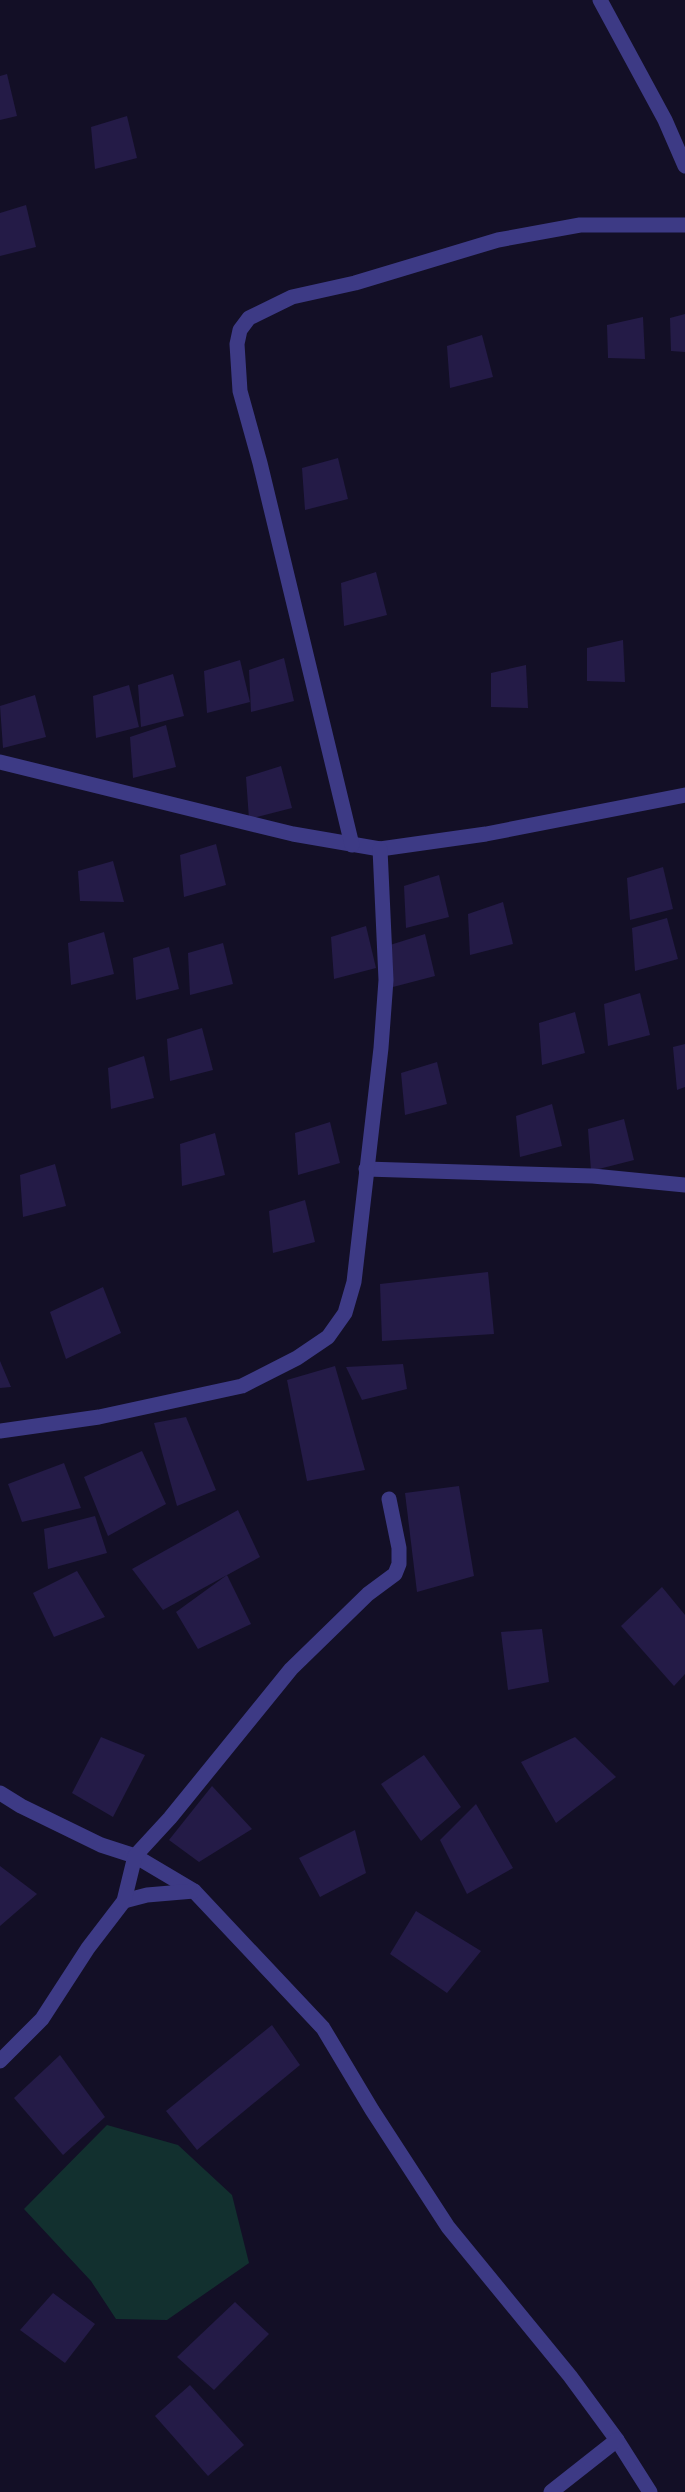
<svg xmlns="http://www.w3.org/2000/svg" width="685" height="2492" font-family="Signika,sans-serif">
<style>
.green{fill:#12302f}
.building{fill:#241b47}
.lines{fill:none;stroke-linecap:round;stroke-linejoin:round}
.minor{stroke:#3d3a85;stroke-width:15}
</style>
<rect width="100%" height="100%" fill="#130f26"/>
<polygon class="green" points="107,2125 178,2145 232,2195 249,2263 167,2320 116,2319 91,2281 24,2209"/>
<g class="building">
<polygon points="7,74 17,116 0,120 0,76"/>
<polygon points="127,116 137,158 95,169 91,127"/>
<polygon points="26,205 36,247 0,256 0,213"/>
<polygon points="685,314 685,352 671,351 670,318"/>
<polygon points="643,317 645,359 608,358 607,325"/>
<polygon points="482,335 493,377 450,388 447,346"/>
<polygon points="338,458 348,499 305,510 302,468"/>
<polygon points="376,572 387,615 344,626 341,583"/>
<polygon points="623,640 625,682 587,681 587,648"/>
<polygon points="284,658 294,701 251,712 249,670"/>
<polygon points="240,660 250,702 207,713 204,671"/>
<polygon points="526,665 528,708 491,707 491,673"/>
<polygon points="173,674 184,716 141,727 138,685"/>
<polygon points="129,685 139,727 96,738 93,696"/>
<polygon points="35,695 46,737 3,748 0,706"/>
<polygon points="166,725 176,767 133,778 130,737"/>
<polygon points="281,766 292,808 249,819 246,777"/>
<polygon points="216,844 226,885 184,897 180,855"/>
<polygon points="113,861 124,902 80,901 78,871"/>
<polygon points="663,867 673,909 630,920 627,878"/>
<polygon points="439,875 449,917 406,928 404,886"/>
<polygon points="503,902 513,944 470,955 468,914"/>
<polygon points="667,918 678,959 635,971 632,928"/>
<polygon points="366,926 376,968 334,979 331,937"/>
<polygon points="104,932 114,974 71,985 68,943"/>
<polygon points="425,934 435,976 393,987 390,945"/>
<polygon points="223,943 233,984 190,995 188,953"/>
<polygon points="169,947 179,989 136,1000 133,958"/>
<polygon points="640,993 650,1035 608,1046 604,1004"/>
<polygon points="575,1012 585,1053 542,1065 539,1023"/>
<polygon points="202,1028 213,1070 170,1081 167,1039"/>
<polygon points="685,1044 685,1087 677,1090 673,1047"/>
<polygon points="144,1056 154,1098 111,1109 108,1068"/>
<polygon points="437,1062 447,1104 405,1115 401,1073"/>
<polygon points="552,1104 562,1146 520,1157 516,1116"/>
<polygon points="624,1119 634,1160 591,1171 588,1129"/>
<polygon points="330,1122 340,1163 298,1175 295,1133"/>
<polygon points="215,1133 225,1175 182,1186 180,1144"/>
<polygon points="55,1164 66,1206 23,1217 20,1175"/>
<polygon points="305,1200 315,1242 273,1253 269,1211"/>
<polygon points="488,1272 494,1334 382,1341 380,1284"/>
<polygon points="103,1287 121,1333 66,1359 50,1312"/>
<polygon points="0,1361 11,1387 0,1388"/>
<polygon points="403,1364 407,1389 362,1400 346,1367"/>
<polygon points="335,1366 365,1470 307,1481 287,1380"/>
<polygon points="186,1417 216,1490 177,1506 154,1423"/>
<polygon points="142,1451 166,1504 108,1536 84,1477"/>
<polygon points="64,1463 81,1508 22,1522 8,1484"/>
<polygon points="459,1486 474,1576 417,1592 405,1493"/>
<polygon points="238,1510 260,1557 163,1610 132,1569"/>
<polygon points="95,1516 107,1553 48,1569 44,1529"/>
<polygon points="77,1571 105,1617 54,1637 33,1593"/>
<polygon points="227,1575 251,1624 198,1649 176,1612"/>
<polygon points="662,1587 685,1615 685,1674 674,1686 621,1626"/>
<polygon points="542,1629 549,1682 508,1690 501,1632"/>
<polygon points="101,1737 145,1755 113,1817 72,1793"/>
<polygon points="575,1737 616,1777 556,1823 521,1762"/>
<polygon points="424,1755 461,1807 421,1841 381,1784"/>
<polygon points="212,1786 252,1829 199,1862 169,1840"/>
<polygon points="476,1804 513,1868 467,1894 440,1840"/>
<polygon points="355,1830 366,1873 320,1897 299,1858"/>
<polygon points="0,1866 37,1894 0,1926"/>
<polygon points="416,1911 481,1951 447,1993 390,1954"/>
<polygon points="272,2025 300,2065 197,2150 166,2111"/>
<polygon points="60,2055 105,2117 63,2155 14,2098"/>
<polygon points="53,2293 95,2324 65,2363 20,2330"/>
<polygon points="235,2302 269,2334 214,2390 177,2357"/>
<polygon points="190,2385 244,2445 208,2476 155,2416"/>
</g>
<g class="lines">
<g class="minor">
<polyline points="600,0 665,120 685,166"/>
<polyline points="0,762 293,834 380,849 486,834 685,795"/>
<polyline points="352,845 260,463 240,391 237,344 240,330 249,318 292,297 355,283 498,240 580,225 685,225"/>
<polyline points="366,1169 593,1176 685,1185"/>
<polyline points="0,1431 99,1417 242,1386 297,1358 328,1337 345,1313 354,1282 381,1048 386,980 380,849"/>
<polyline points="0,1793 21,1806 101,1845 135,1856 194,1891 323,2028 372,2110 448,2227 570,2376 617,2440 650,2492"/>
<polyline points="124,1901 147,1895 194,1891"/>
<polyline points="0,2061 42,2019 88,1948 124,1901 135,1856 170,1818 291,1669 368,1594 395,1574 399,1564 399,1548 389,1499"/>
<polyline points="551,2492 617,2440"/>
</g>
</g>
</svg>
